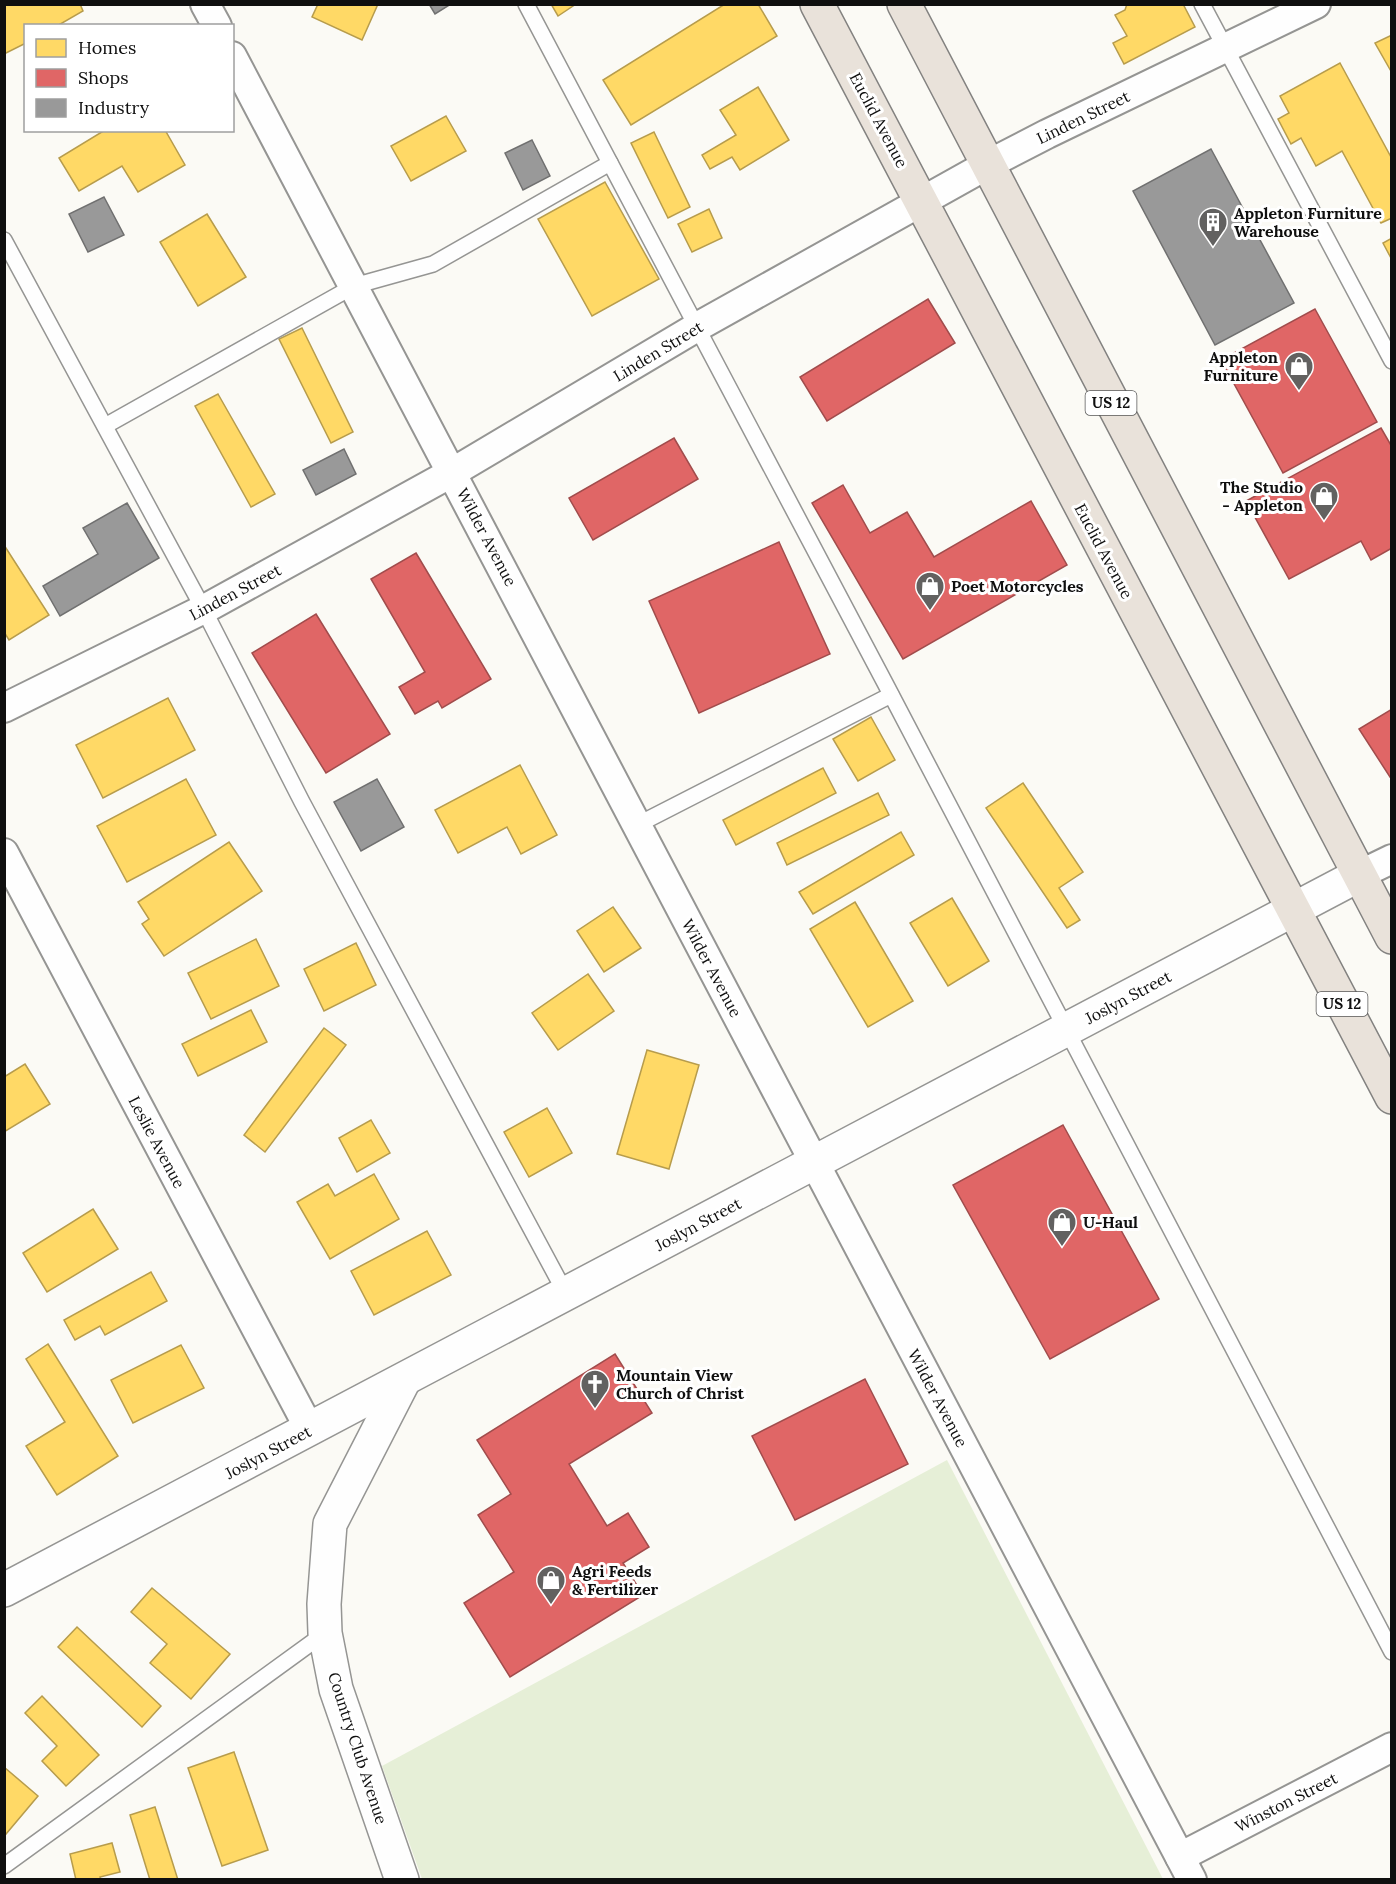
<svg xmlns="http://www.w3.org/2000/svg" width="1396" height="1884" font-family="Lora,serif">
<style>
.green{fill:#e6efd7}
.homes{fill:#ffd966;stroke:#b79c4c;stroke-width:1.5}
.shops{fill:#e06666;stroke:#a14c4c;stroke-width:1.5}
.industry{fill:#999;stroke:#707070;stroke-width:1.5}
.lines{fill:none;stroke-linecap:round;stroke-linejoin:round}
.service-casing{stroke:#959593;stroke-width:18}
.minor-casing{stroke:#959593;stroke-width:32}
.tertiary-casing{stroke:#959593;stroke-width:36}
.trunk-casing{stroke:#838280;stroke-width:36}
.service{stroke:#fefefe;stroke-width:15}
.minor{stroke:#fefefe;stroke-width:28}
.tertiary{stroke:#fefefe;stroke-width:33}
.trunk{stroke:#e9e2da;stroke-width:33}
.labels{text-anchor:middle;stroke-width:6;stroke-linejoin:round;paint-order:stroke}
.shield{fill:#fff;stroke:#575757;stroke-width:1.5}
.shield-label{font-size:15px;font-weight:bold;fill:#0f0f0f}
.street-label{font-size:16px;fill:#0f0f0f;stroke:#fff}
.poi-label{font-size:16px;font-weight:bold;fill:#0f0f0f;stroke:#fff;text-anchor:start}
</style>
<rect width="100%" height="100%" fill="#fbfaf5"/>
<polygon class="green" points="947,1460 1163,1879 422,1879 382,1766"/>
<g class="homes">
<polygon points="4,4 80,4 83,11 57,26 26,26 26,43 4,54"/>
<polygon points="318,4 378,4 362,40 312,17"/>
<polygon points="551,4 576,4 558,16"/>
<polygon points="725,4 758,4 777,36 631,125 603,80"/>
<polygon points="1127,4 1183,4 1195,27 1124,64 1113,43 1127,36 1115,15 1125,10"/>
<polygon points="1392,35 1392,73 1375,43"/>
<polygon points="1340,63 1392,159 1392,218 1381,223 1342,151 1316,166 1301,138 1291,144 1278,119 1289,113 1280,96"/>
<polygon points="758,87 789,140 740,170 732,157 710,169 702,155 736,135 720,110"/>
<polygon points="446,116 466,151 411,181 391,146"/>
<polygon points="105,130 165,130 185,165 138,192 122,166 79,191 59,158"/>
<polygon points="654,132 690,207 668,218 631,143"/>
<polygon points="605,182 659,279 592,316 538,219"/>
<polygon points="709,209 722,238 692,252 678,224"/>
<polygon points="207,214 246,277 198,306 160,242"/>
<polygon points="1392,238 1392,260 1383,243"/>
<polygon points="302,328 353,432 331,443 279,339"/>
<polygon points="218,394 275,494 251,507 195,406"/>
<polygon points="4,545 49,615 9,640 4,632"/>
<polygon points="168,698 195,750 103,798 76,745"/>
<polygon points="871,717 895,760 858,781 833,739"/>
<polygon points="520,765 557,835 521,854 507,827 458,853 435,810"/>
<polygon points="823,768 836,793 736,845 723,820"/>
<polygon points="186,779 216,835 127,882 97,826"/>
<polygon points="1023,783 1083,872 1059,888 1080,920 1067,928 986,808"/>
<polygon points="878,793 889,815 787,865 777,843"/>
<polygon points="901,832 914,855 813,914 799,892"/>
<polygon points="229,842 262,891 164,956 142,924 149,919 138,902"/>
<polygon points="952,898 989,961 948,986 910,923"/>
<polygon points="855,902 913,1001 868,1027 810,929"/>
<polygon points="613,907 641,948 604,972 577,931"/>
<polygon points="256,939 279,986 211,1019 188,973"/>
<polygon points="356,943 376,985 324,1011 304,969"/>
<polygon points="588,974 614,1011 558,1050 532,1013"/>
<polygon points="251,1010 267,1042 198,1076 182,1044"/>
<polygon points="324,1028 346,1045 265,1152 244,1135"/>
<polygon points="647,1050 699,1065 669,1169 617,1154"/>
<polygon points="25,1064 50,1104 4,1132 4,1077"/>
<polygon points="547,1108 572,1153 529,1177 504,1132"/>
<polygon points="371,1120 390,1153 357,1172 339,1138"/>
<polygon points="374,1174 399,1219 330,1259 297,1202 328,1184 335,1196"/>
<polygon points="93,1209 118,1249 47,1292 23,1253"/>
<polygon points="427,1231 451,1275 374,1315 351,1271"/>
<polygon points="151,1272 167,1301 105,1335 100,1326 75,1340 64,1320"/>
<polygon points="48,1344 118,1456 57,1495 26,1446 65,1422 26,1359"/>
<polygon points="181,1345 204,1388 133,1423 111,1380"/>
<polygon points="152,1588 230,1654 191,1699 150,1663 167,1644 131,1612"/>
<polygon points="77,1627 161,1706 142,1727 58,1647"/>
<polygon points="42,1696 99,1755 66,1786 42,1761 57,1746 25,1713"/>
<polygon points="234,1752 268,1850 222,1866 188,1768"/>
<polygon points="4,1767 38,1796 6,1834 4,1833"/>
<polygon points="155,1807 178,1880 150,1880 130,1815"/>
<polygon points="112,1843 120,1872 100,1877 101,1880 76,1880 70,1854"/>
</g>
<g class="shops">
<polygon points="928,299 955,343 827,421 800,377"/>
<polygon points="1315,309 1377,422 1283,473 1221,360"/>
<polygon points="1381,428 1392,447 1392,548 1371,560 1361,541 1289,579 1246,501"/>
<polygon points="674,438 698,479 593,540 569,498"/>
<polygon points="843,485 870,533 907,512 934,557 1031,501 1067,565 903,659 812,503"/>
<polygon points="779,542 830,654 699,713 649,601"/>
<polygon points="416,553 491,679 442,708 438,701 415,714 399,687 425,672 371,579"/>
<polygon points="316,614 390,734 326,773 252,653"/>
<polygon points="1392,709 1392,776 1390,777 1359,729"/>
<polygon points="1063,1125 1159,1299 1050,1359 953,1185"/>
<polygon points="615,1354 652,1413 569,1464 607,1526 628,1513 649,1547 623,1563 643,1595 510,1677 464,1603 514,1572 478,1515 511,1494 477,1440"/>
<polygon points="865,1379 908,1464 795,1520 752,1436"/>
</g>
<g class="industry">
<polygon points="429,4 451,4 435,14"/>
<polygon points="532,140 550,176 523,190 505,153"/>
<polygon points="1211,149 1294,303 1215,345 1133,191"/>
<polygon points="104,197 124,235 88,252 69,214"/>
<polygon points="344,449 356,474 316,495 303,470"/>
<polygon points="127,503 159,558 60,616 43,586 98,554 83,528"/>
<polygon points="377,779 404,827 361,851 334,802"/>
</g>
<g class="lines">
<g class="service-casing">
<g id="service">
<polyline points="526,4 885,683 1392,1652"/>
<polyline points="1202,4 1392,361"/>
<polyline points="4,240 204,610 302,802 566,1294"/>
<polyline points="105,426 354,286 433,264 610,163"/>
<polyline points="637,825 891,695"/>
<polyline points="4,1866 325,1633"/>
</g>
</g>
<g class="minor-casing">
<g id="minor">
<polyline points="205,4 217,26"/>
<polyline points="232,56 1192,1880"/>
<polyline points="4,708 210,606 453,472 697,327 987,165 1047,134 1316,4"/>
<polyline points="4,853 310,1430"/>
<polyline points="1359,875 1392,859"/>
<polyline points="1180,1857 1392,1747"/>
</g>
</g>
<g class="tertiary-casing">
<g id="tertiary">
<polyline points="4,1590 1359,875"/>
<polyline points="402,1880 336,1689 325,1633 324,1604 330,1524 404,1380"/>
</g>
</g>
<g class="trunk-casing">
<g id="trunk">
<polyline points="817,4 1392,1097"/>
<polyline points="904,4 1392,937"/>
</g>
</g>
<use href="#service" class="service"/>
<use href="#minor" class="minor"/>
<use href="#tertiary" class="tertiary"/>
<use href="#trunk" class="trunk"/>
</g>
<defs>
<g id="building-pin" transform="scale(1.5)"><path d="M0 17L-7.5 6A9.5 9.5 0 1 1 7.5 6Z" fill="#626160" stroke="#fff"/><path d="M-4-6H4V6H1V3H-1V6H-4ZM-2.5-4.3h1.7v1.8h-1.7ZM.8-4.3h1.7v1.8H.8ZM-2.5-1h1.7V.8h-1.7ZM.8-1h1.7V.8H.8Z" fill="#fff"/></g>
<g id="shop-pin" transform="scale(1.5)"><path d="M0 17L-7.5 6A9.5 9.5 0 1 1 7.5 6Z" fill="#626160" stroke="#fff"/><path d="M-5-2.5h2.3a2.7 3.5 0 0 1 5.4 0H5L5.5 6h-11ZM-1.5-2.5h3a1.5 2.3 0 0 0-3 0Z" fill="#fff"/></g>
<g id="church-pin" transform="scale(1.5)"><path d="M0 17L-7.5 6A9.5 9.5 0 1 1 7.5 6Z" fill="#626160" stroke="#fff"/><path d="M-1.2-6h2.4v3.5h3.3v2.4h-3.3V6h-2.4V-.1h-3.3v-2.4h3.3Z" fill="#fff"/></g>
</defs>
<g fill-rule="evenodd">
<use href="#building-pin" x="1213" y="222"/>
<use href="#shop-pin" x="1299" y="366"/>
<use href="#shop-pin" x="1324" y="496"/>
<use href="#shop-pin" x="930" y="586"/>
<use href="#shop-pin" x="1062" y="1222"/>
<use href="#church-pin" x="595" y="1384"/>
<use href="#shop-pin" x="551" y="1580"/>
</g>
<g class="labels">
<g class="shield">
<rect x="1085.5" y="391" width="51" height="24" rx="4.5"/>
<rect x="1316.5" y="992" width="51" height="24" rx="4.5"/>
</g>
<g class="shield-label">
<text x="1111" y="408">US 12</text>
<text x="1342" y="1009">US 12</text>
</g>
<g class="street-label">
<text transform="translate(1083 117) rotate(-26)" y="6">Linden Street</text>
<text transform="translate(879 120) rotate(62)" y="6">Euclid Avenue</text>
<text transform="translate(658 351) rotate(-31)" y="6">Linden Street</text>
<text transform="translate(487 537) rotate(62)" y="6">Wilder Avenue</text>
<text transform="translate(1104 551) rotate(62)" y="6">Euclid Avenue</text>
<text transform="translate(235 592) rotate(-28)" y="6">Linden Street</text>
<text transform="translate(712 968) rotate(62)" y="6">Wilder Avenue</text>
<text transform="translate(1128 997) rotate(-28)" y="6">Joslyn Street</text>
<text transform="translate(157 1142) rotate(62)" y="6">Leslie Avenue</text>
<text transform="translate(698 1224) rotate(-28)" y="6">Joslyn Street</text>
<text transform="translate(938 1398) rotate(62)" y="6">Wilder Avenue</text>
<text transform="translate(268 1452) rotate(-28)" y="6">Joslyn Street</text>
<text transform="translate(358 1748) rotate(72)" y="6">Country Club Avenue</text>
<text transform="translate(1286 1802) rotate(-27)" y="6">Winston Street</text>
</g>
<g class="poi-label">
<text x="1234" y="219">Appleton Furniture<tspan x="1234" dy="18">Warehouse</tspan></text>
<text x="1278" y="363" text-anchor="end">Appleton<tspan x="1278" dy="18">Furniture</tspan></text>
<text x="1303" y="493" text-anchor="end">The Studio<tspan x="1303" dy="18">- Appleton</tspan></text>
<text x="951" y="592">Poet Motorcycles</text>
<text x="1083" y="1228">U-Haul</text>
<text x="616" y="1381">Mountain View<tspan x="616" dy="18">Church of Christ</tspan></text>
<text x="572" y="1577">Agri Feeds<tspan x="572" dy="18">&amp; Fertilizer</tspan></text>
</g>
</g>
<rect width="1396" height="1884" fill="none" stroke="#0f0f0f" stroke-width="12"/>
<rect x="24" y="24" width="210" height="108" fill="#ffffff" stroke="#9f9f9f" stroke-width="1.5"/>
<rect x="36" y="39" width="30" height="18" fill="#ffd966" stroke="#9f9f9f" stroke-width="1.5"/>
<text x="78" y="54" font-size="18" fill="#0f0f0f">Homes</text>
<rect x="36" y="69" width="30" height="18" fill="#e06666" stroke="#9f9f9f" stroke-width="1.5"/>
<text x="78" y="84" font-size="18" fill="#0f0f0f">Shops</text>
<rect x="36" y="99" width="30" height="18" fill="#999999" stroke="#9f9f9f" stroke-width="1.5"/>
<text x="78" y="114" font-size="18" fill="#0f0f0f">Industry</text>
</svg>
